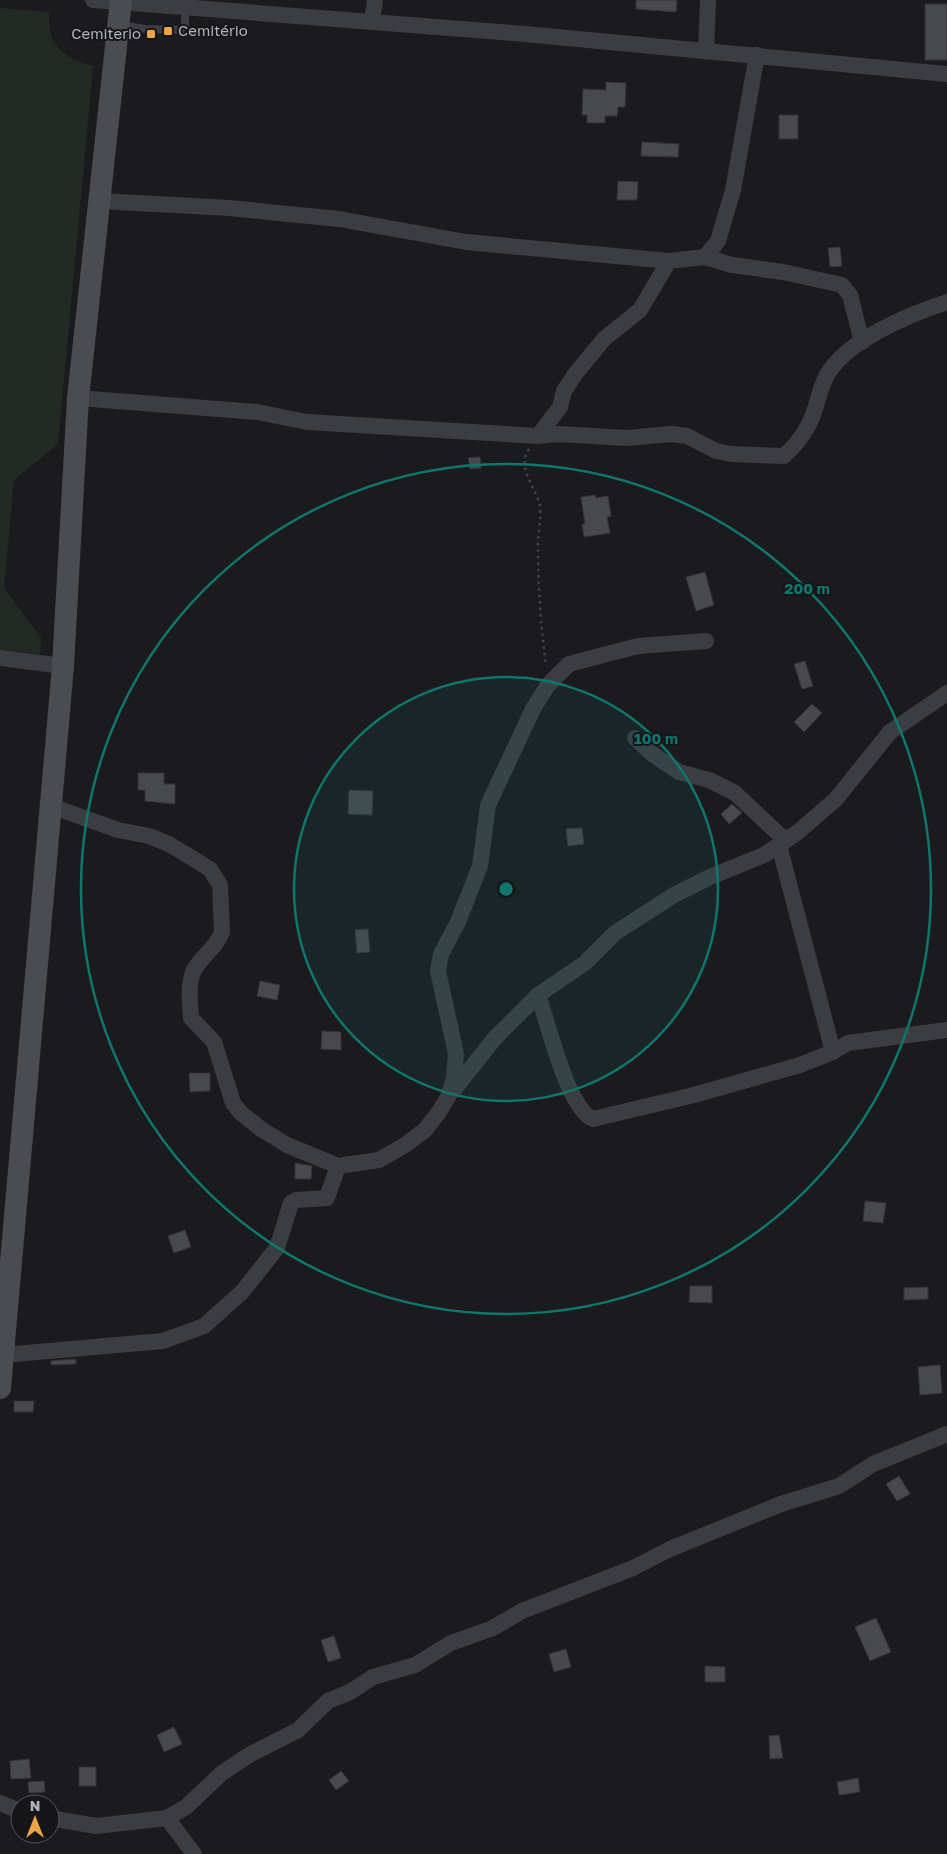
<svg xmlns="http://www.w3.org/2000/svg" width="947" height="1854" font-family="'Golos Text',sans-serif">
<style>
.green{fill:#222b23}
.building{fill:#48494d;stroke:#353539}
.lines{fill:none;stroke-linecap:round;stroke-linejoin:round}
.path{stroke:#424449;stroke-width:2.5;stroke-dasharray:2.5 4;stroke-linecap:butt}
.lane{stroke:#3c3d42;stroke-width:8}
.street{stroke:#3c3d42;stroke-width:16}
.secondary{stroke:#4a4c52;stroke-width:22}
.ring{fill:none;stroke:#0f766e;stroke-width:2.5}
.poi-dot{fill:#eca544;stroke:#161618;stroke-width:2}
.labels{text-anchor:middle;stroke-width:4;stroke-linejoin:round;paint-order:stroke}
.poi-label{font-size:15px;fill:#aeb3bc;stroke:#161618;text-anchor:start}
.centre{fill:#0f766e;stroke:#161618;stroke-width:2.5}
.ring-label{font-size:15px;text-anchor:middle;font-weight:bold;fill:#0f766e;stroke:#161618;stroke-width:4;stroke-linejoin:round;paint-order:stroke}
</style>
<rect width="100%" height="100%" fill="#1b1b1d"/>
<path class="green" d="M0,8L49,12C47,46 63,58 93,66L58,444L14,480L4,588L41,638L40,654L0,650Z"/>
<g class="building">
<polygon points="636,0 677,0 676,12 636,9"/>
<rect x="925" y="4" width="22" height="56"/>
<polygon points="606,82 626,83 625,107 618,107 617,116 605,116 605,123 587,123 587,115 582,115 583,89 606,90"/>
<rect x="779" y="115" width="19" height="24"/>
<polygon points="642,142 679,144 678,157 641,156"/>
<polygon points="618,181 638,182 637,200 617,200"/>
<polygon points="840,247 842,266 830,267 828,248"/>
<polygon points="480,457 481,468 470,469 468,458"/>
<polygon points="595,495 596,498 608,496 611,516 607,517 610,533 584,537 582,524 585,524 581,497"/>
<polygon points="705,572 714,605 696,611 686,577"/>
<polygon points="805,661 813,686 802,689 794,664"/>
<polygon points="812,704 822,713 804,732 794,722"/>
<polygon points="138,773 164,773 164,784 175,784 175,804 145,801 145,790 138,790"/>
<polygon points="349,790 373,791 372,815 348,814"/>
<polygon points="732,804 742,813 729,824 721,814"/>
<polygon points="582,828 584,844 568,846 566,829"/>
<polygon points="368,929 370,952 357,953 355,930"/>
<polygon points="260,981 280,985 277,1000 257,996"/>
<polygon points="322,1031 341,1032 341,1050 321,1049"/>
<polygon points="189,1073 210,1073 210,1091 190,1092"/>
<polygon points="295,1163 312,1166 311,1179 295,1179"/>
<polygon points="865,1201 886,1203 883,1223 863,1221"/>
<polygon points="185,1230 191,1247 174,1253 168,1236"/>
<polygon points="690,1286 712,1286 712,1303 689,1302"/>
<polygon points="928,1287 928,1299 904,1300 904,1288"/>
<polygon points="76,1359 76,1364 51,1365 51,1361"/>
<polygon points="940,1365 942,1393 920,1395 918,1367"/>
<polygon points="14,1401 34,1401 33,1412 14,1412"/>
<polygon points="899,1476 910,1494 897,1501 886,1484"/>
<polygon points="876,1618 891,1652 870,1661 855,1627"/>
<polygon points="334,1636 341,1658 328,1662 321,1640"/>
<polygon points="566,1649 571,1667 554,1672 549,1654"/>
<polygon points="705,1666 725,1667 725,1682 705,1682"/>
<polygon points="174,1727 182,1744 164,1752 157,1735"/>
<polygon points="779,1735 783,1758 770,1759 769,1736"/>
<polygon points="29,1759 31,1778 11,1779 10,1761"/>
<rect x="79" y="1767" width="17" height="19"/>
<polygon points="341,1771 349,1781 336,1790 329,1780"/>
<polygon points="858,1778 860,1792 839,1795 837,1782"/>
<polygon points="44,1781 45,1792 29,1793 28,1782"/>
</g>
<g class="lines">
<path class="path" d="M529,449C516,468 536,487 540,506C542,519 537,535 538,548C538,588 541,627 546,666"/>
<polyline class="lane" points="121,25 145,29 185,30 185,7"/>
<g class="street">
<polyline points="93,0 525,34 947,74"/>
<polyline points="372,22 375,0"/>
<polyline points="706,52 708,0"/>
<polyline points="99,201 230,208 339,219 466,242 669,261"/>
<polyline points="705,257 732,265 783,272 842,285 850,295 862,342"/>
<polyline points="78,398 257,412 307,422 538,436 560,407 564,391 576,373 604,339 640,310 669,261 705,257 718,241 733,190 757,55"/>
<path d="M538,436L558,434L627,438L671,434L687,436L716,451L732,454L784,456C794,447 802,437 808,426C817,410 818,391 827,375C847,340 910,314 947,302"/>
<polyline points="0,658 63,666"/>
<polyline points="635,738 652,754 679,772 709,780 735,793 785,840"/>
<path d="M51,806L118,830L149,836L169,844L210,869L220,885L222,932C217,946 206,953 198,964C186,978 190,1001 191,1018L214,1042L233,1103L240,1112L261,1129L287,1145L338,1166L379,1160L405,1145L425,1130L439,1112L448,1097L454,1078L456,1054L438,971L441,954L458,922L480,866L488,805L534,707L548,685L569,664L638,646L706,641"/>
<polyline points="779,845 833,1052"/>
<path d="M538,995C548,1022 567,1108 593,1119L694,1095L800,1065L833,1052L848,1043L947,1030"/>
<polyline points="453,1091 494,1039 538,995 585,963 615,933 674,895 710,877 764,855 798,832 836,799 890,732 947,693"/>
<polyline points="3,1355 163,1341 204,1326 242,1292 277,1248 291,1203 296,1200 327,1198 338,1166"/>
<polyline points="0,1803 20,1811"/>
<polyline points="50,1818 96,1826 167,1818 186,1807 222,1773 249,1755 298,1730 328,1701 350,1692 373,1677 415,1665 451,1643 493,1628 522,1611 633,1568 670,1549 781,1504 839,1486 873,1464 947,1434"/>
<polyline points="167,1818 194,1854"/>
</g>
<polyline class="secondary" points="0,1388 63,666 78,398 121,0"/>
</g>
<circle cx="506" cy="889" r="212" fill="#0f766e" fill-opacity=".12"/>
<g class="ring">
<circle cx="506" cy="889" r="212"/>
<circle cx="506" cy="889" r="425"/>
</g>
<g class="poi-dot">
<rect x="163" y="26" width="10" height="10" rx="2.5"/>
<rect x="146" y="29" width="10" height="10" rx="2.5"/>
</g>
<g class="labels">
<g class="poi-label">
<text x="178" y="36">Cemitério</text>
<text x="141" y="39" text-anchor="end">Cemiterio</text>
</g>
</g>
<circle cx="506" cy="889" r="8" class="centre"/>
<g class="ring-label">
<text x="807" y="594">200 m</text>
<text x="656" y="744">100 m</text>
</g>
<g transform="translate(35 1819)"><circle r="24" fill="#161618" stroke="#53555a"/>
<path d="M0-4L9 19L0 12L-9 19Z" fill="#eca544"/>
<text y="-8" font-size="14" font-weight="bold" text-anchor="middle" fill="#aeb3bc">N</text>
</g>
</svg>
